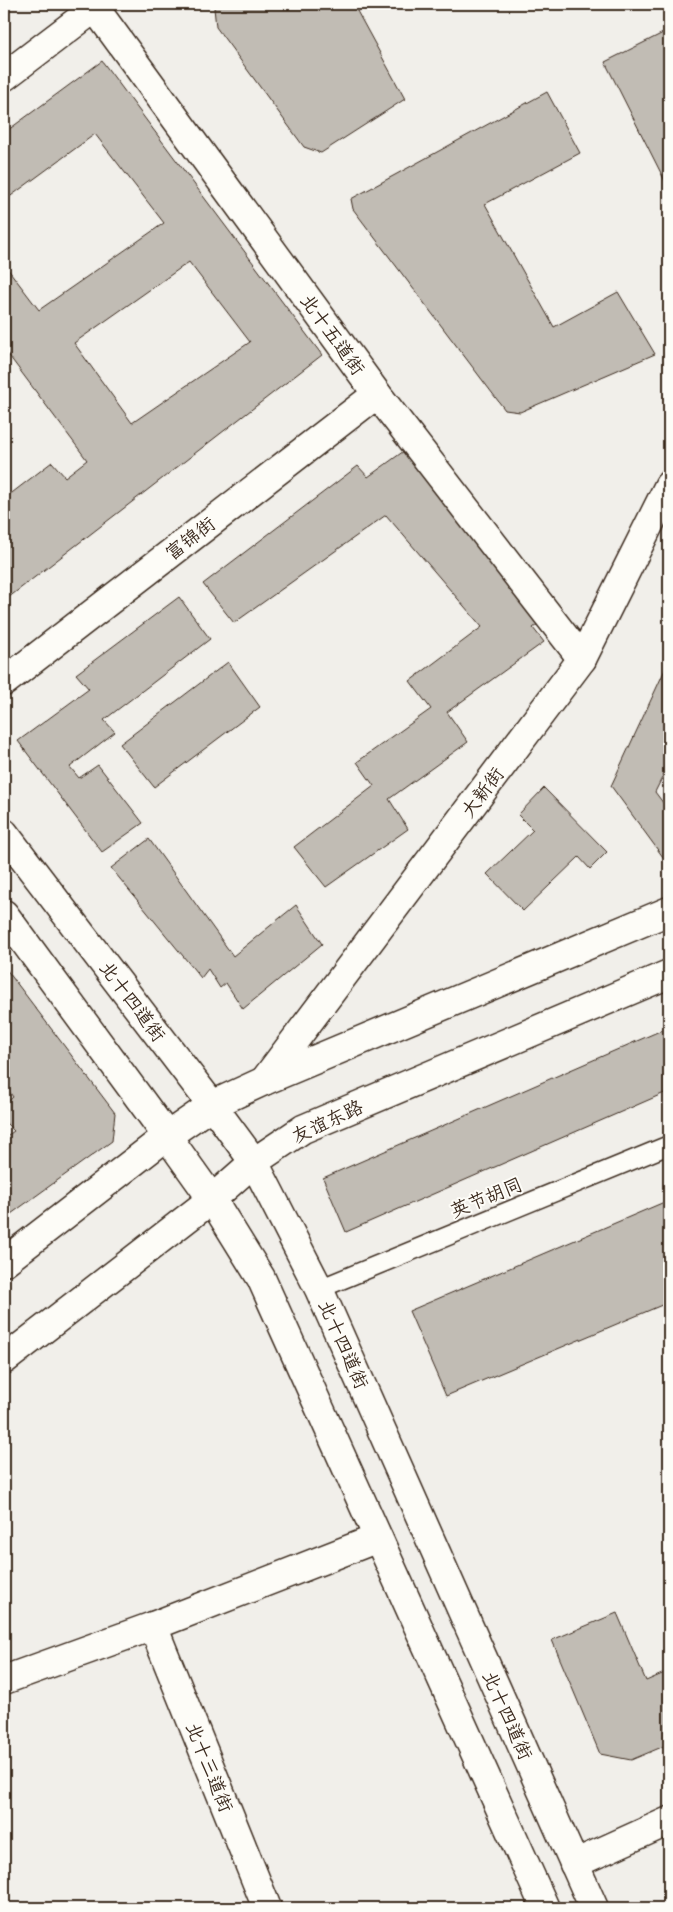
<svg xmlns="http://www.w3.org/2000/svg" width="673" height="1912" font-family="'Architects Daughter','LXGW WenKai TC',sans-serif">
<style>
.building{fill:#c1bcb4;stroke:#3b2a1e;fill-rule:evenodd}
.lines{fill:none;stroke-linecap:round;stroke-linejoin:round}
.lane-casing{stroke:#3b2a1e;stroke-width:21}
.street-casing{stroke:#3b2a1e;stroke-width:31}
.secondary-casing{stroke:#3b2a1e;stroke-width:31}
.primary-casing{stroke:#3b2a1e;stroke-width:31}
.highway-casing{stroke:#3b2a1e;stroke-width:31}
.lane{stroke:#fdfcf7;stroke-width:18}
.street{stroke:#fdfcf7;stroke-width:28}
.secondary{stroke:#fdfcf7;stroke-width:28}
.primary{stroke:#fdfcf7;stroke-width:28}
.highway{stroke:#fdfcf7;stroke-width:28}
.labels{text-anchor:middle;stroke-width:4;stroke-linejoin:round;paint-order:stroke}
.street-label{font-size:19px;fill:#3b2a1e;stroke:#fdfcf7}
</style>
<rect width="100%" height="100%" fill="#f1efea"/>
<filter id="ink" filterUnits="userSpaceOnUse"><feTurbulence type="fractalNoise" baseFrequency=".02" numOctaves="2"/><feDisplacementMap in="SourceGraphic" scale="10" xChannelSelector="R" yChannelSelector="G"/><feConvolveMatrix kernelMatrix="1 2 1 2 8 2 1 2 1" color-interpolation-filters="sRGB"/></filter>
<g filter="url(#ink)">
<g class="building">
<polygon points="217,4 371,4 357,11 405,99 321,153 304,147 216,27 214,8"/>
<polygon points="669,30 669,189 605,62"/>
<path d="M102,61L322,355L4,601V499L52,462L65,477L87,460L4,349V264L39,310L164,223L95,134L4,201V133ZM189,262L250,342L132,423L74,343Z"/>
<polygon points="547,92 580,153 485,204 554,327 618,292 655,354 520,412 505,410 353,209 351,199"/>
<polygon points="404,451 545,619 533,628 544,642 447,712 468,742 389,799 408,829 326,887 294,847 374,786 357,762 431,709 410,681 482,627 386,515 234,623 203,584 358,466 368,477"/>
<polygon points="179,597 210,639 104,720 115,732 70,767 79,778 98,765 143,823 102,852 18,741 89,689 76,674"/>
<polygon points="669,661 669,764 655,792 667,808 669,807 669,854 663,857 611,786"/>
<polygon points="228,662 260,707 154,787 120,744"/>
<polygon points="544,788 607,852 590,869 579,857 523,911 487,874 533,830 518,815"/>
<polygon points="149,839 233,956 296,905 322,944 243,1009 226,983 220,988 208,969 201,978 111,868"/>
<polygon points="6,969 115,1113 112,1141 4,1219 4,1138 14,1131 4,1121 4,1105 13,1097 4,1084 4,971"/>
<polygon points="669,1027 669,1091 346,1232 323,1178"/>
<polygon points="669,1200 669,1302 446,1396 409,1311"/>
<polygon points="617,1613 646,1681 669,1671 669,1744 631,1760 600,1754 552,1640"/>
</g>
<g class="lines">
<g class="lane-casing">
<polyline id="lane" points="319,1289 669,1145"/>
</g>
<g class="street-casing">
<polyline id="street" points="4,1680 153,1626 378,1538"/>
</g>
<g class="secondary-casing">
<g id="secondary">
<polyline points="92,4 377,394 582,659"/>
<polyline points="4,77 100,4"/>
<polyline points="4,682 377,394"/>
<polyline points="4,833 212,1105"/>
<polyline points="4,914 167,1136"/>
<polyline points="264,1081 582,659 669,485"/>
<polyline points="153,1626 267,1908"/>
<polyline points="574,1864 669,1821"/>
</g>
</g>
<g class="primary-casing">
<g id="primary">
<polyline points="212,1105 254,1162 319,1289 594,1908"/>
<polyline points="167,1136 212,1199 261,1278 545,1908"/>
</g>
</g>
<g class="highway-casing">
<g id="highway">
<polyline points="4,1262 167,1136 212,1105 264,1081 669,911"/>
<polyline points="4,1360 212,1199 254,1162 303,1129 669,974"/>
</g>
</g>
<use href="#lane" class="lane"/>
<use href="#street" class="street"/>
<use href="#secondary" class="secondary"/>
<use href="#primary" class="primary"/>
<use href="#highway" class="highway"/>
</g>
</g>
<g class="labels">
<g class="street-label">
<text transform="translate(333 334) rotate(54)" y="7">北十五道街</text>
<text transform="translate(190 538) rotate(-38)" y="7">富锦街</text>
<text transform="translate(482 792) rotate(-53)" y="7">大新街</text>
<text transform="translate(133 1001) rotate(53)" y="7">北十四道街</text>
<text transform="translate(327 1121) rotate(-25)" y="7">友谊东路</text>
<text transform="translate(486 1197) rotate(-22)" y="7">英节胡同</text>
<text transform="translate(344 1344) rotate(66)" y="7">北十四道街</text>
<text transform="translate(508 1715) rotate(66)" y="7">北十四道街</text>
<text transform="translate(210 1767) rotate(68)" y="7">北十三道街</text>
</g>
</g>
<rect width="673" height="1912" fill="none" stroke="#fdfcf7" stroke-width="20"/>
<rect x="10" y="10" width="653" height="1892" fill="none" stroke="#3b2a1e" stroke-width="2" filter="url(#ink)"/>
</svg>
